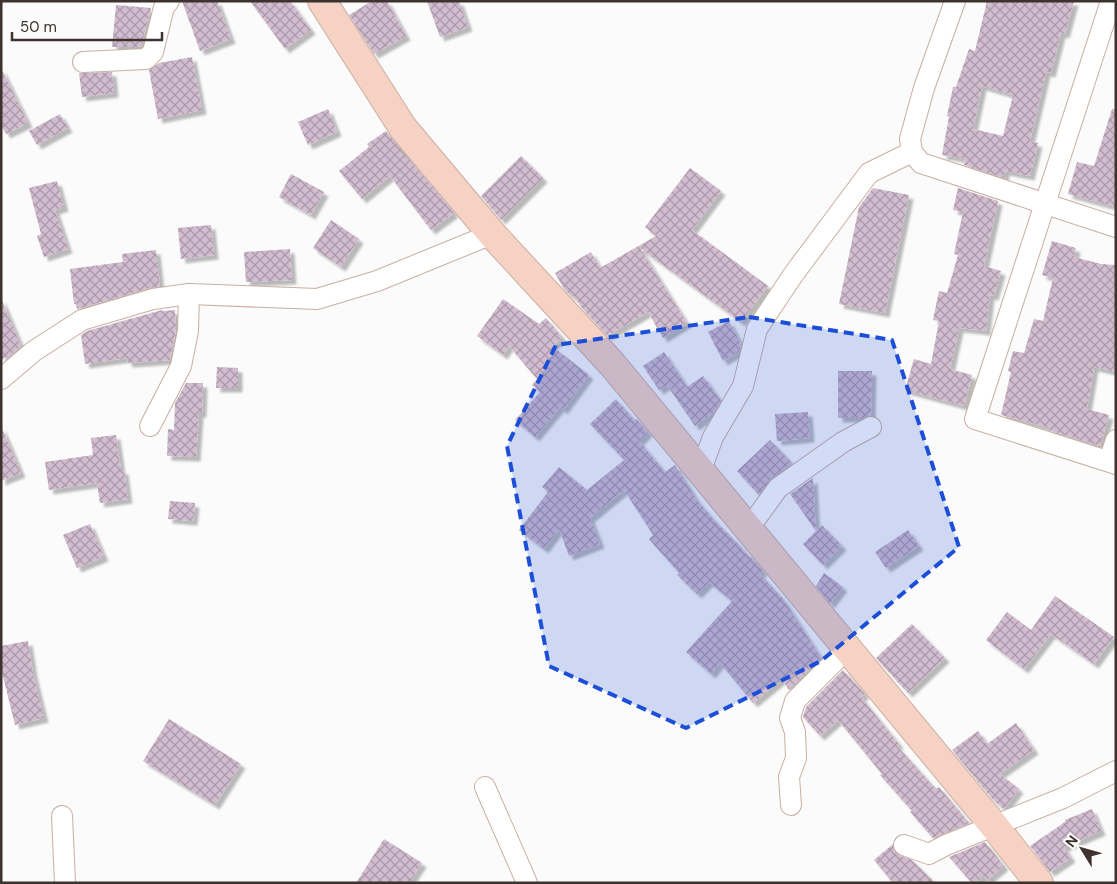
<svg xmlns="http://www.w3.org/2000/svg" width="1117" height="884" font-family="'DM Sans',sans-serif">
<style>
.building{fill:url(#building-cross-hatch);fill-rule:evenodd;filter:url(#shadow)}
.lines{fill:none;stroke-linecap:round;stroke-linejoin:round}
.street-casing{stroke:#caaea1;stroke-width:22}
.secondary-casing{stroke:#caaea1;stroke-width:30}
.street{stroke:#fff;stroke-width:20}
.secondary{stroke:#f6d2c4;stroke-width:28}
.marked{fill:#1d4ed8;fill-opacity:0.2;stroke:#1d4ed8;stroke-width:4;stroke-dasharray:10 6;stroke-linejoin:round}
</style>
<defs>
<pattern id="building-cross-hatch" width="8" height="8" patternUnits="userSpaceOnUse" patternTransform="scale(1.25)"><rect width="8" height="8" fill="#d1bcd0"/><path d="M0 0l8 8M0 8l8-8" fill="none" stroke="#ab99a9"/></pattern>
<filter id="shadow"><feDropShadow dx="4.5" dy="4.5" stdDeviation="1" flood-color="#0004"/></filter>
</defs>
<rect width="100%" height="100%" fill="#fbfbfb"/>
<g class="building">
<polygon points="182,1 217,1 231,39 200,51"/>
<polygon points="250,1 290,1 311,30 285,49"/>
<polygon points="372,1 387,1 406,36 374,54 349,15"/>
<polygon points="427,1 459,1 468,27 440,37"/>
<path d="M987,1H1074L1065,34L1061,33L1051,73L1046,72L1030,141L1038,143L1030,176L1005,171L1004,178L964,165L965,159L942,155L949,117L947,116L953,87H956L969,49L975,51ZM982,86L1013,95L1003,136L973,129Z"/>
<polygon points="116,5 151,8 141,47 112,47"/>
<polygon points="192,57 202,110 158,119 149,70 159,63"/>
<polygon points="1,68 28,123 6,134 1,125"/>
<polygon points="112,72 114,93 82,97 79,73"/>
<polygon points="328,109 337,132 308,145 298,122"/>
<polygon points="1112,109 1116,109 1116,207 1068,194 1077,162 1094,166"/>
<polygon points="60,114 68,128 37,145 29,131"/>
<polygon points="386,131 454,213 431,230 390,176 362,199 339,171 369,147 367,144"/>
<polygon points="521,156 543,178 501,220 481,196"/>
<polygon points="690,168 721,191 692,230 768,286 741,322 640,248 687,323 663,338 648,312 607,336 581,307 574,296 572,297 564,289 555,273 591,252 600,268 656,236 645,227"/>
<polygon points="291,174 324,192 311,215 279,197"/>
<polygon points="57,181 64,207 55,210 68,249 44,257 37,236 41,234 29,188"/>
<polygon points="873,188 909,195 885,313 839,304 859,207"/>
<polygon points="958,188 998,201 984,266 1001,271 994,296 990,295 986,331 959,328 950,369 972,375 964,406 905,390 914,359 931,364 939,321 933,320 939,291 947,293 958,255 954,254 963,212 953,210"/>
<polygon points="331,220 359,239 341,267 313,248"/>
<polygon points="211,225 214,255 181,259 178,228"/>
<polygon points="1052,241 1076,248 1074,257 1101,264 1116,265 1116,372 1094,367 1087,409 1109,415 1100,446 1049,430 1050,428 1001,415 1011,372 1008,371 1013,351 1024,353 1034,319 1043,321 1053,278 1042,275"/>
<polygon points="290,249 292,280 246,282 244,252"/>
<polygon points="156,250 160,286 150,288 77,309 76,304 74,304 70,269 123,262 122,254"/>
<polygon points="1,298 21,346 9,356 1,360"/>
<polygon points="503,299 539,324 546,318 562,337 552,346 589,375 563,410 560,407 535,437 515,420 540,392 532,385 537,379 509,346 503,355 477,336"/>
<polygon points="162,310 163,311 175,310 176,330 170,360 128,363 127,358 85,364 81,335 87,331"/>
<polygon points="729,321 741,344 739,352 723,361 708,332"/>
<polygon points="664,352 687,387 703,376 721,401 713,413 695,426 667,385 659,390 643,366"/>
<polygon points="217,367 238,368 238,388 216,388"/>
<polygon points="838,371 872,371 871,415 863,418 838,418"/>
<polygon points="186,383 203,383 202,413 199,413 196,457 167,456 168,429 174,430 175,403"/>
<polygon points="616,399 634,420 637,419 648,432 639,441 665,472 675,465 697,500 715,521 742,548 741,549 753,559 763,571 760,574 784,600 821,658 789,690 782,679 753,703 720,663 711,674 686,652 732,601 709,582 697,594 677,575 679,573 649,539 653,535 624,490 590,518 600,544 569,556 559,529 544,549 519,530 548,492 542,487 559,467 587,490 624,460 590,424"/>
<polygon points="808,412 810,438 777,441 775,414"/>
<polygon points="1,426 21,473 1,481"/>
<polygon points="116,435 121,470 124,470 128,499 100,503 97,483 49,490 45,462 93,455 91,438"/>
<polygon points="770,440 792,463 771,478 759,495 737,471"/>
<polygon points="813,478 816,531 822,525 842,546 823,565 803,544 816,531 790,494"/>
<polygon points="170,501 195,503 193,521 168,519"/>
<polygon points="90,524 104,557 77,568 63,535"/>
<polygon points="908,530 919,546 886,568 875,552"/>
<polygon points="824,573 843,587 830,604 816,586"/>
<polygon points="1055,596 1114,637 1094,664 1051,634 1024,669 986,640 1007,612 1031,630"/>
<polygon points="912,624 945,658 908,693 876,658"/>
<polygon points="28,641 33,673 44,718 15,725 1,668 1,646"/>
<polygon points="843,670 865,694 861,697 899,744 897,746 936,789 939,787 969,823 933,838 910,812 912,811 880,775 882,774 838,720 820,736 803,717 806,707"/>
<polygon points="169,719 241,764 215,805 143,761"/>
<polygon points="1016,723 1034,750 1000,774 1019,789 1004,809 994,801 952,750 978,731 987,744"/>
<polygon points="1092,809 1101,831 1064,847 1071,858 1050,872 1030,846 1065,822 1065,820"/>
<polygon points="384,839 422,863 409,883 356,883"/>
<polygon points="985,842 1004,866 987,880 984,876 975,883 972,883 949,857"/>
<polygon points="893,844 895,853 912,860 935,883 893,883 874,860"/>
</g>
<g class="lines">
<g class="street-casing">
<g id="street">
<polyline points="955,1 924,88 910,139 912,152 921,163 1116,227"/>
<polyline points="1111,1 975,419 1116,464"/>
<polyline points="83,62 146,59 153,52 164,7 169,1"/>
<polyline points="1,379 34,351 82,320 153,299 189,294 317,299 377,281 492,234"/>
<polyline points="150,426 181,366 188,331 189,294"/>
<polyline points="1109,461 1116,440"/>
<polyline points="701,470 713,437 743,386 757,329 793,275 869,173 912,152"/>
<polyline points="749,528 778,488 843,442 871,427"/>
<polyline points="485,787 527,883"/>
<polyline points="791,805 789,777 796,758 795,732 790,718 795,701 848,648"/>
<polyline points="62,816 65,883"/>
<polyline points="904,845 929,854 946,845 1063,798 1116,771"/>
</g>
</g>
<g class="secondary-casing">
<polyline id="secondary" points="322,1 403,128 492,234 612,364 995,827 1039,883"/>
</g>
<use href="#street" class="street"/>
<use href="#secondary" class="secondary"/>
</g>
<path class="marked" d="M749,317L892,340L959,547L821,661L686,728L549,666L507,446L556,345Z"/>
<rect width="1117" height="884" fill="none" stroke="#3d322d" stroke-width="5"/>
<g transform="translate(1082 849) rotate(307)" stroke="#fbfbfb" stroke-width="4" paint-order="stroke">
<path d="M0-4L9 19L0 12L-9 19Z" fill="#3d322d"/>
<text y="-8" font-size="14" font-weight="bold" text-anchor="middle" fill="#3d322d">N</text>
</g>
<path d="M12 32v8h150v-8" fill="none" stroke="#3d322d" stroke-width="2.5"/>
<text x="20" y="32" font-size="15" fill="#3d322d" stroke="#fbfbfb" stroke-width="4" paint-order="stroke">50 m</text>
</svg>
